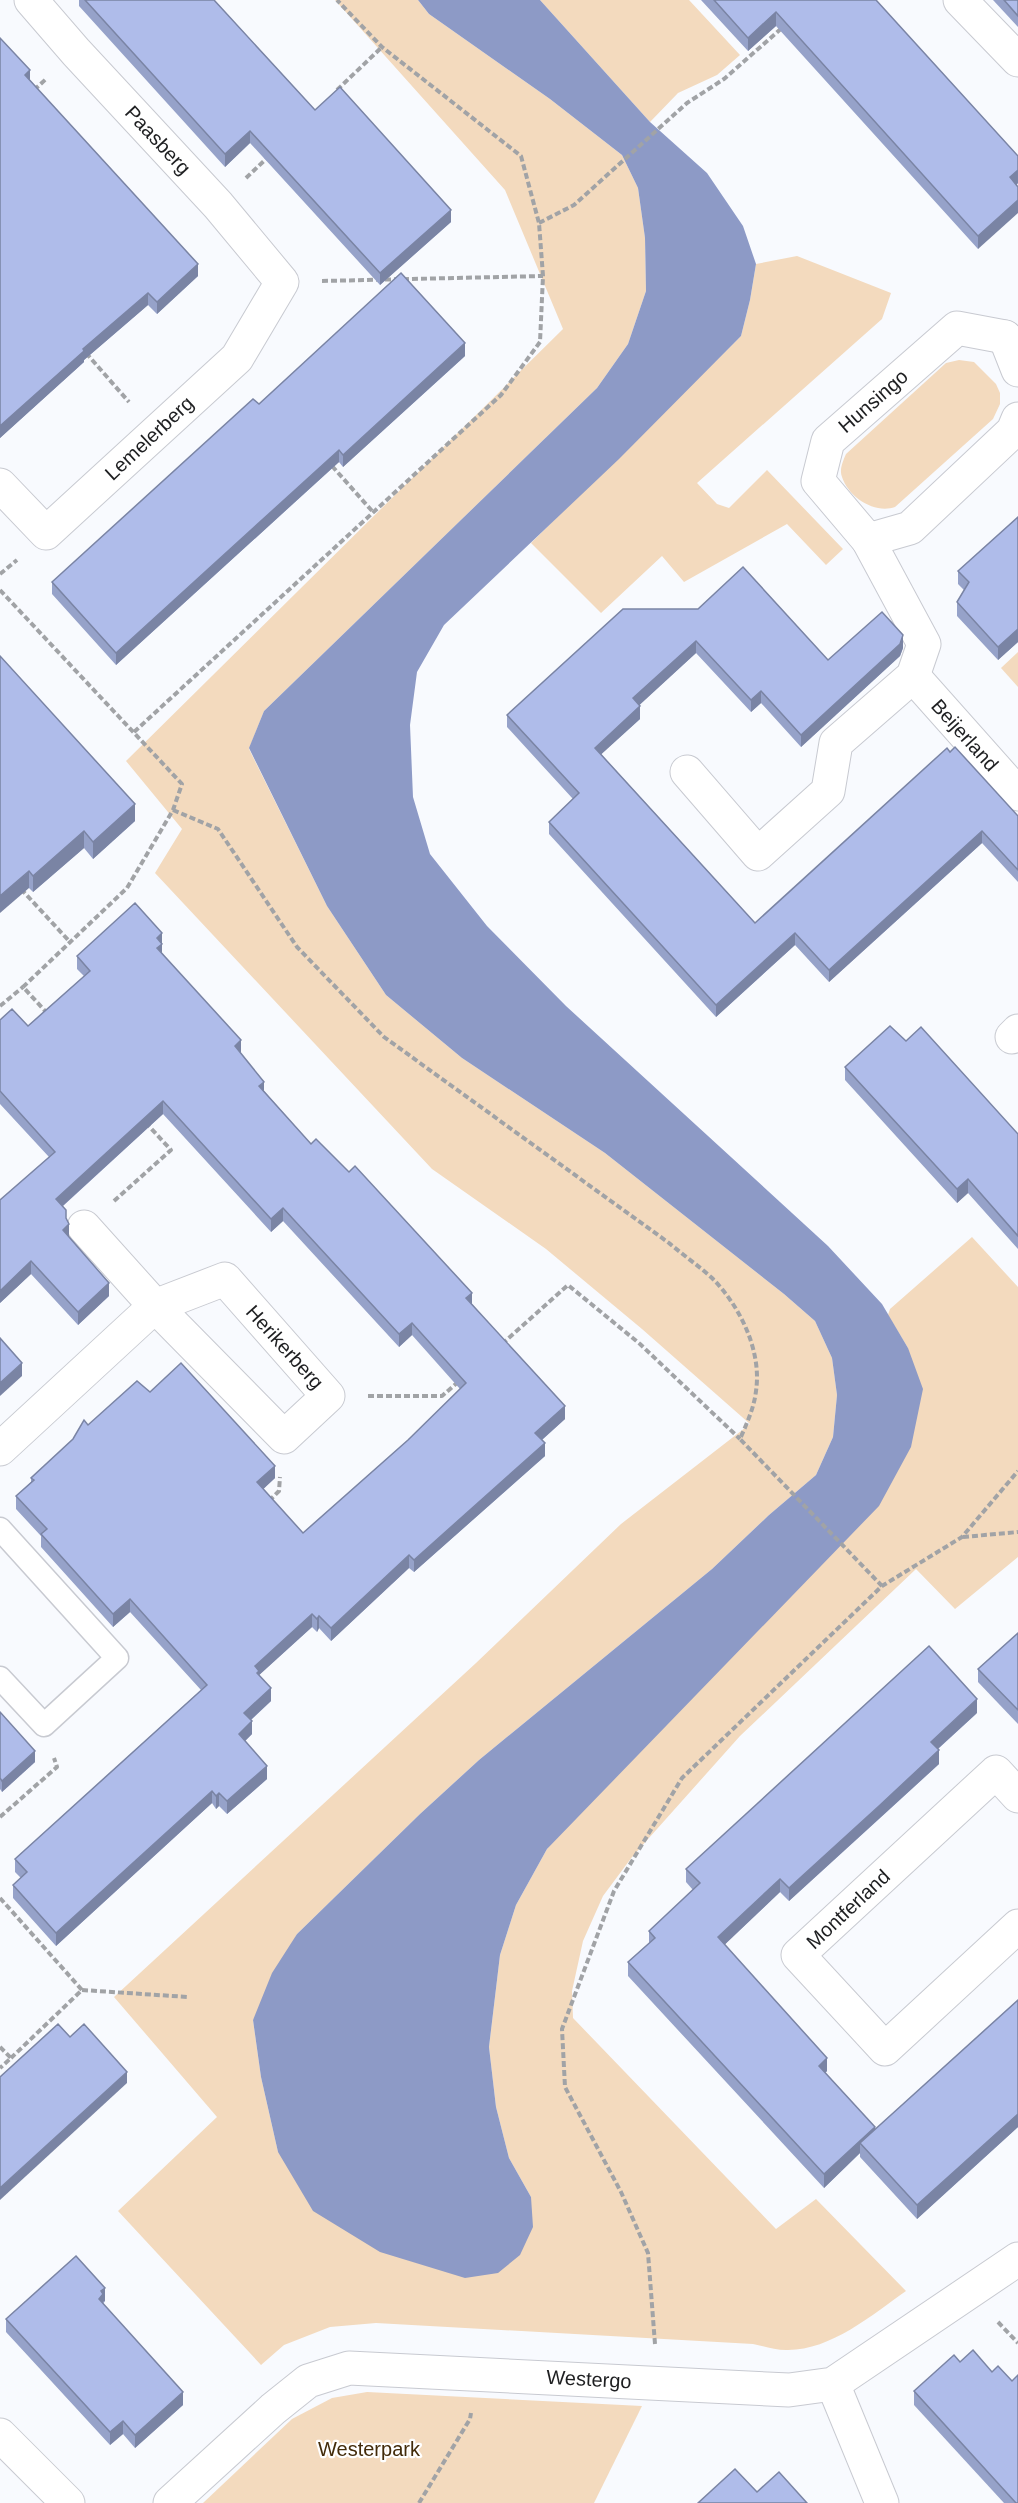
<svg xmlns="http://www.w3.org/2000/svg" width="1018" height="2503" font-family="Arial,sans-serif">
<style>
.green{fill:#f3dabe}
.water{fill:#8d9ac6}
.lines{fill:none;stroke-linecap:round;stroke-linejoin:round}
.lane-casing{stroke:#c8cad1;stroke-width:25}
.street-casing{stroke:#c8cad1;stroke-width:35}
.secondary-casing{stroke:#c8cad1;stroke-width:35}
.path{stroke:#a1a3a6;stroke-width:4;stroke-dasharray:6 3;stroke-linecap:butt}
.lane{stroke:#fff;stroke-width:22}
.street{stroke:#fff;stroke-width:33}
.secondary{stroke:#fff;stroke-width:33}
.wall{fill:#96a2c9}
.shaded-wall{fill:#7a84a4}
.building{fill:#afbcea;stroke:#7a84a4;stroke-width:1.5}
.labels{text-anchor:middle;stroke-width:4.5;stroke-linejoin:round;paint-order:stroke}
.street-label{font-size:20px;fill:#1e1f21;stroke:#fff}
.park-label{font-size:20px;fill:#422b0a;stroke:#fff}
</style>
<rect width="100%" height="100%" fill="#f8fafe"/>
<g class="green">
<path d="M335,0H418L429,14L550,99L622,155L638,188L645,238L646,291L628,344L597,388L264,711L249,749L327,906L386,995L462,1058L605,1153L784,1294L815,1321L832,1358L837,1395L833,1437L816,1475L769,1515L712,1569L479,1760L420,1814L297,1934L253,2020L261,2077L278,2152L531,2197L509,2158L496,2107L489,2047L500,1955L516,1905L547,1849L908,1348L888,1315L890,1309L972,1237L1018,1287V1557L955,1609L916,1569L740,1736L632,1857L603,1896L583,1941L572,1991L573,2018L776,2229L816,2199L906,2291C872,2315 830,2351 786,2350C775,2350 764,2346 753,2344L376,2323L330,2327L284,2345L261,2365L118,2211L217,2117L114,1997L476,1663L621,1524L750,1424L642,1329L546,1249L432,1169L155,873L182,829L126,761L563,329L505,190Z"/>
<polygon points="540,0 689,0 740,55 717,75 678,93 650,122"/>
<polygon points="797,256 891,293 882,319 697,483 717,504 729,508 767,470 843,549 826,565 787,524 684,582 662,556 601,613 531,543 741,336 750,300 756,264"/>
<path d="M959,360L974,362L996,384L1000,393V404L993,419L895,507C875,514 849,498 842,477C839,470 843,461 846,454L946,363Z"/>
<polygon points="1018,652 1018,687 1001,668"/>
<polygon points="367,2392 642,2406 594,2503 203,2503 292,2419 332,2398"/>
</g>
<polygon class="water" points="418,0 540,0 650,122 707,173 743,226 756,264 750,300 741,336 619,459 444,625 417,672 410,725 413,797 430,854 487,926 566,1006 828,1246 882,1304 908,1348 923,1389 911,1447 879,1506 547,1849 516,1905 500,1955 489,2047 496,2107 509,2158 531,2197 533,2227 520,2255 498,2273 465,2278 380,2252 313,2211 278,2152 261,2077 253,2020 272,1973 297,1934 420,1814 479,1760 712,1569 769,1515 816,1475 833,1437 837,1395 832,1358 815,1321 784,1294 605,1153 462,1058 386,995 327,906 249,748 264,711 597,388 628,344 646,291 645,238 638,188 622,155 550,99 429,14"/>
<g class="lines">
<g class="lane-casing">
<polyline id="lane" points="0,1529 117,1658 44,1725 0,1678"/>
</g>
<g class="street-casing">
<g id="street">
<polyline points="960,0 1018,60"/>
<polyline points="1005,337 957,328 828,441 818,481 868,540 910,528 1013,431 1018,419"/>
<polyline points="1005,337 1018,370"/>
<polyline points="0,485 46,533 237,358 282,282 218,205 76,52 31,0"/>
<polyline points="913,676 1018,794"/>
<polyline points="687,772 758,854 828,791 836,743 913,676 924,644 868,540"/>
<polyline points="1012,1037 1018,1031"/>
<polyline points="0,1449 155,1306 225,1279 328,1396 284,1437 155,1306 84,1227"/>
<polyline points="1018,1796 996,1772 798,1955 885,2049 1018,1926"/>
<polyline points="833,2384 882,2503"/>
</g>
</g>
<g class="secondary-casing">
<g id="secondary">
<polyline points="0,2435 68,2503"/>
<polyline points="170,2503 273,2409 308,2381 349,2368 789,2390 833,2384 1018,2259"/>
</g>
</g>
<g class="path">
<polyline points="34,90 46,79"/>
<polyline points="337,90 382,47"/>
<polyline points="246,178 267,158"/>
<polyline points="539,223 574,205 687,103 724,79 783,27"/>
<polyline points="322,281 543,276"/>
<polyline points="86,353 129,402"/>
<polyline points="332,466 373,512"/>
<polyline points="0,574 17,560"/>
<polyline points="0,590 182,784 173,810 127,888 23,987 47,1013"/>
<polyline points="134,732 501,395 540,342 543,276 539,223 521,156 382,47 337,0"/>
<path d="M173,810L218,829L297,947L384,1037L669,1243C683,1255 699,1266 712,1278C740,1306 762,1351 756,1391C754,1408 747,1423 740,1439L882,1586"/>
<polyline points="21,889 70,942"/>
<polyline points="0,1006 23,987"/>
<polyline points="114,1201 171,1150 146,1123"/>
<polyline points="502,1344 568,1285 640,1344 740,1439"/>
<polyline points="368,1396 442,1396 458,1382"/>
<polyline points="269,1501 279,1491 280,1477"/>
<polyline points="963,1537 1018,1532"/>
<polyline points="0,1817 57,1767 54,1758"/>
<polyline points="0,1898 82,1990 11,2058"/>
<polyline points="82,1990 188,1997"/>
<polyline points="0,2047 11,2058 0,2068"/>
<polyline points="998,2322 1018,2343"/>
<polyline points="655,2344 648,2253 621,2192 565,2087 562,2029 614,1891 682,1778 882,1586 962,1537 1018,1471"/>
<polyline points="419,2503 470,2419 471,2413"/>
</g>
<use href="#lane" class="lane"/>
<use href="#street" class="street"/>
<use href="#secondary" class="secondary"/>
</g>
<g class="wall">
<polygon points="79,0 214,0 315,110 451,222 380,285 250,143 225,167 79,6"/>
<polygon points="701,0 876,0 1018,156 1018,183 978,249 776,26 748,51"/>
<polygon points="993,0 1018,0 1018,27"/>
<polygon points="0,38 30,80 198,276 157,314 148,305 84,360 84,362 0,438"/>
<polygon points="465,356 343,467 339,462 116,665 52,594 52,582 259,404"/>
<polygon points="1018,517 1018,642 998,660 957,616 957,602 964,590 958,584 958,571"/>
<polygon points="623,609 828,660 903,648 900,656 801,747 761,703 751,712 696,653 639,705 640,719 601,754 755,923 1018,816 1018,882 982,843 829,982 795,945 716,1017 549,834 549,822 573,799 507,727 507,715"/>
<polygon points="0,656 135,821 93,859 84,848 33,892 29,888"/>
<polygon points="162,933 162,953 241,1053 264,1091 311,1144 472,1304 565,1419 542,1440 545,1456 414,1572 409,1568 331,1641 319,1628 317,1632 312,1627 259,1675 271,1701 251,1720 252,1734 245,1741 267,1779 227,1814 219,1806 216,1809 212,1803 56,1946 13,1898 13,1885 21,1878 15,1872 15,1859 201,1690 130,1612 113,1627 41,1547 41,1536 16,1509 16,1496 31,1482 31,1478 88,1425 150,1392 275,1478 263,1489 303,1533 408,1440 460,1389 412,1335 399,1347 283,1221 271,1232 163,1114 63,1206 66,1218 69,1237 109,1296 78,1325 31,1274 0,1303 49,1157 0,1104 0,1020 28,1026 84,976 77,969 77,956"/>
<polygon points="906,1041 1018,1134 1018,1249 968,1193 957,1203 845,1080 845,1067"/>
<polygon points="1018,1633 1018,1724 978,1682 978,1669"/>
<polygon points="0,1712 35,1762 2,1792 0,1789"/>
<polygon points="977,1713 938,1749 939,1764 879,1819 789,1901 780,1892 724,1945 827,2071 825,2073 875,2130 1018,2000 1018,2127 917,2219 860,2157 860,2153 824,2188 628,1976 628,1962 649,1943 649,1931 693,1890 686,1882 686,1869"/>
<polygon points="105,2301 103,2304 183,2405 135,2448 123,2434 110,2445 6,2332 6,2319"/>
<polygon points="960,2362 992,2372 1012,2381 1018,2503 1004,2503 914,2405 914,2391"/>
</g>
<g class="shaded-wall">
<polygon points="776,12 776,26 748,51 748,38"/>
<polygon points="30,70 30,82 25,75"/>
<polygon points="250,131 250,143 225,167 225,154"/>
<polygon points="1018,170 1018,183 1010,190 1010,177"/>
<polygon points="1018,200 1018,213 978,249 978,236"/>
<polygon points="451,210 451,222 380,285 380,273"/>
<polygon points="198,264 198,276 157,314 157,302"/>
<polygon points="148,293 148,305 84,360 84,362 0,438 0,426 83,349"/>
<polygon points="465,343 465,356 343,467 343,455"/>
<polygon points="339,450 339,462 116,665 116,653"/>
<polygon points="1018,629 1018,642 998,660 998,647"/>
<polygon points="903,635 903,648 900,656 801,747 801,735"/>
<polygon points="696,641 696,653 633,711 633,698"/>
<polygon points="761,691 761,703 751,712 751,700"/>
<polygon points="640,706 640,719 595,760 595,748"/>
<polygon points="135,804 135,821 93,859 93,842"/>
<polygon points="84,831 84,848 33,892 33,876"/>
<polygon points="982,831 982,843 829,982 829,970"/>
<polygon points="29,871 29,888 0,913 0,896"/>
<polygon points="162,933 162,956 157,961 157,938"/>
<polygon points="795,933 795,945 716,1017 716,1005"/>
<polygon points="241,1040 241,1053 235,1059 235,1046"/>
<polygon points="264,1082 264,1095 259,1086"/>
<polygon points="163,1101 163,1114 56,1212 56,1199"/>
<polygon points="968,1179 968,1193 957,1203 957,1189"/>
<polygon points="283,1208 283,1221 271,1232 271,1219"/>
<polygon points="69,1224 69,1237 63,1230"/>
<polygon points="31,1261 31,1274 0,1303 0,1291"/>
<polygon points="109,1283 109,1296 78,1325 78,1312"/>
<polygon points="472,1293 472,1306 466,1298"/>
<polygon points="412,1323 412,1335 399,1347 399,1334"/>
<polygon points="22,1363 22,1376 0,1396 0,1383"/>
<polygon points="565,1406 565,1419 535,1446 535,1433"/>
<polygon points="545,1443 545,1456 414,1572 414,1560"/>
<polygon points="275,1466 275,1478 257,1495 257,1482"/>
<polygon points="409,1555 409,1568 331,1641 331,1628"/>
<polygon points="130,1599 130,1612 113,1627 113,1614"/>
<polygon points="312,1614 312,1627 257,1677 255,1666"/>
<polygon points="319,1616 319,1628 317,1632 317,1619"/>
<polygon points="271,1688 271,1701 244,1726 244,1713"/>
<polygon points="977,1699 977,1713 931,1755 931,1742"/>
<polygon points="252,1721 252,1734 239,1747 239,1734"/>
<polygon points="939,1750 939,1764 789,1901 789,1888"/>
<polygon points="35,1751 35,1762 2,1792 2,1781"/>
<polygon points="267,1766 267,1779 227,1814 227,1801"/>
<polygon points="212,1791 212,1803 56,1946 56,1933"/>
<polygon points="219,1793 219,1806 216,1809 216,1796"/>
<polygon points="780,1879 780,1892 718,1951 718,1937"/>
<polygon points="827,2058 827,2071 819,2079 819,2066"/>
<polygon points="127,2072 127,2083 0,2200 0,2188"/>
<polygon points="1018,2114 1018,2127 917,2219 917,2205"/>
<polygon points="875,2127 875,2140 860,2143 860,2153 824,2188 824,2174"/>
<polygon points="105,2288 105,2301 103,2302 103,2308 99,2299 101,2291"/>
<polygon points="183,2392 183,2405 135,2448 135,2435"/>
<polygon points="123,2421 123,2434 110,2445 110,2432"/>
</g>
<g class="building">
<polygon points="85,0 214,0 315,110 340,87 451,210 380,273 250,131 225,154"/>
<polygon points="714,0 876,0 1018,156 1018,170 1010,177 1018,187 1018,200 978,236 776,12 748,38"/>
<polygon points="1004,0 1018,0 1018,16"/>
<polygon points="0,38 30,70 25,75 198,264 157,302 148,293 83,349 84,351 0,426"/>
<polygon points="401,273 465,343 343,455 339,450 116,653 52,582 253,399 259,404"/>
<polygon points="1018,517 1018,629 998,647 957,602 969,582 958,571"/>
<polygon points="743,567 828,660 882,612 903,635 900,644 801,735 761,691 751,700 696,641 633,698 640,706 595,748 755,923 947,748 950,752 955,747 1018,816 1018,870 982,831 829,970 795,933 716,1005 549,822 579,793 507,715 623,609 698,609"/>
<polygon points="0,656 135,804 93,842 84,831 33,876 29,871 0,896"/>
<polygon points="135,903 162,933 157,938 162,944 157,948 241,1040 235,1046 264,1082 259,1086 311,1144 316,1139 349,1172 355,1166 472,1293 466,1298 565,1406 535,1433 545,1443 414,1560 409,1555 331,1628 319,1616 317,1619 312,1614 255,1666 259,1671 257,1673 271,1688 244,1713 252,1721 239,1734 267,1766 227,1801 219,1793 216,1796 212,1791 56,1933 13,1885 27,1872 15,1859 207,1685 130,1599 113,1614 41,1534 47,1529 16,1496 34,1480 31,1478 73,1439 84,1420 88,1425 137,1381 150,1392 181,1363 275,1466 257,1482 303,1533 408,1440 466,1383 412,1323 399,1334 283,1208 271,1219 163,1101 56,1199 66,1210 66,1218 69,1224 63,1230 109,1283 78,1312 31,1261 0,1291 0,1200 55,1152 0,1091 0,1020 12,1009 28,1026 90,971 77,956"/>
<polygon points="890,1026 906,1041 921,1027 1018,1134 1018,1236 968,1179 957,1189 845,1067"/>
<polygon points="0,1338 22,1363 0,1383"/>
<polygon points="1018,1633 1018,1710 978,1669"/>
<polygon points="929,1646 977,1699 931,1742 939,1750 879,1806 789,1888 780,1879 718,1937 827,2058 819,2066 875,2127 824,2174 628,1962 655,1938 649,1931 700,1883 686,1869"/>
<polygon points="0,1712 35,1751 2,1781 0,1778"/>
<polygon points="1018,2000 1018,2114 917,2205 860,2143"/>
<polygon points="58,2024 70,2037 84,2024 127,2072 0,2188 0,2077"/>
<polygon points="76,2256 105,2288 101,2291 103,2294 99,2299 183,2392 135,2435 123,2421 110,2432 6,2319"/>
<polygon points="973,2350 992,2372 998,2366 1012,2381 1018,2375 1018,2503 1016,2503 914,2391 954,2355 960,2362"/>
<polygon points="735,2469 757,2492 779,2472 807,2503 698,2503"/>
</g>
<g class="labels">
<g class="street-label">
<text transform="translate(158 140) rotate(47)" y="7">Paasberg</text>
<text transform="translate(873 401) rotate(-41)" y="7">Hunsingo</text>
<text transform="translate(149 438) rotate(-43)" y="7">Lemelerberg</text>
<text transform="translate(965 735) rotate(48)" y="7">Beijerland</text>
<text transform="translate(285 1347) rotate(48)" y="7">Herikerberg</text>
<text transform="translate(848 1909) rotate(-43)" y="7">Montferland</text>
<text transform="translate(589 2379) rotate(3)" y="7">Westergo</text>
</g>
<g class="park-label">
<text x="369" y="2456">Westerpark</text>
</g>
</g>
</svg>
